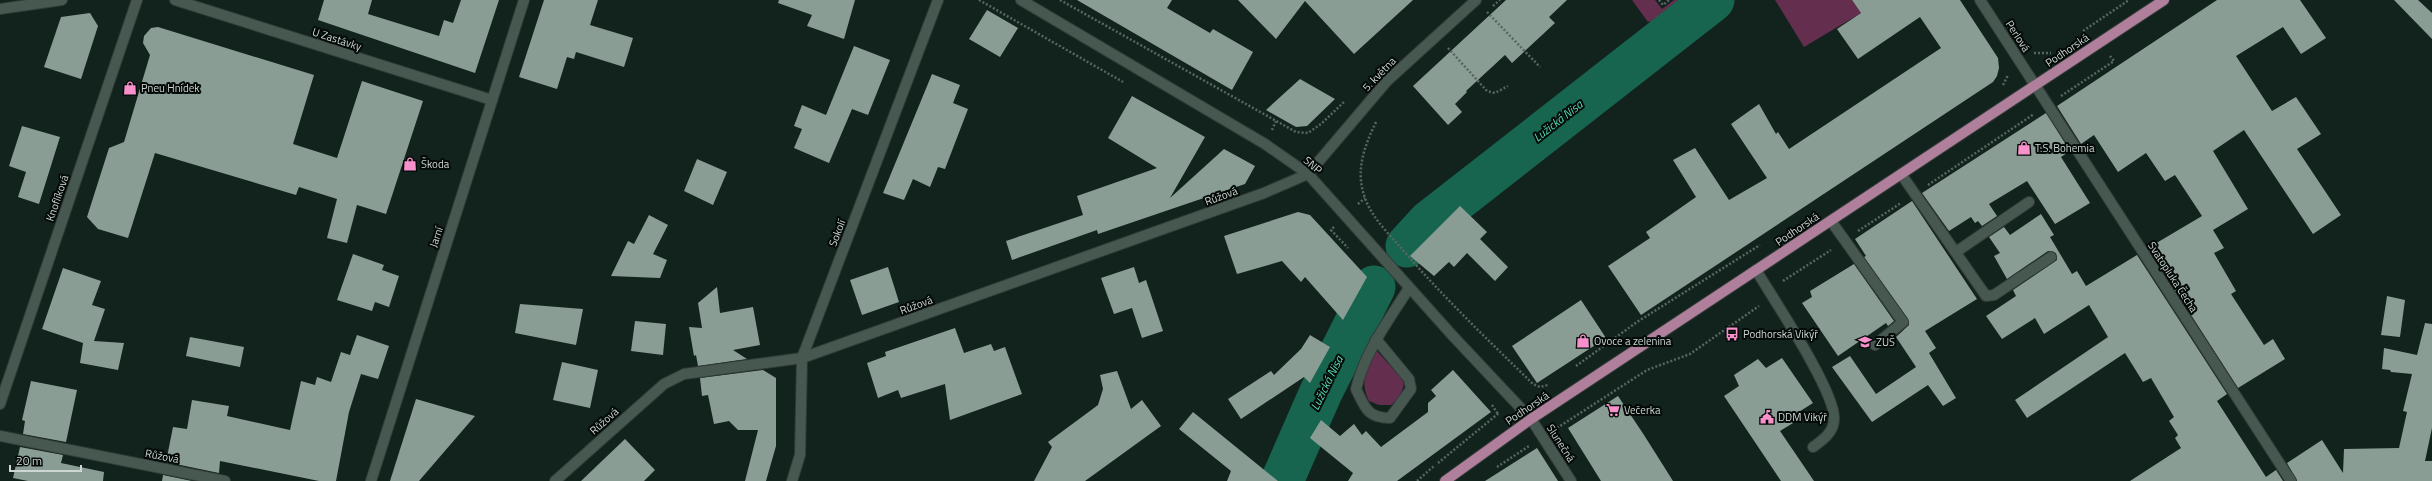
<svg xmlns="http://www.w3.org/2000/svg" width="2432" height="481" font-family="'Titillium Web',sans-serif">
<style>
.green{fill:#642e4e}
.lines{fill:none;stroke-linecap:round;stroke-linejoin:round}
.river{stroke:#17644f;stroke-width:43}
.building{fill:#8a9d95}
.minor-casing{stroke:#323c38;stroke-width:12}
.major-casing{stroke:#323c38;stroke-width:12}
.path{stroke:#586660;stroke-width:2.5;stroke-dasharray:2 2;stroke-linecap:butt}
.minor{stroke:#475851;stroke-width:10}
.major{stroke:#af7f9b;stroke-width:10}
.labels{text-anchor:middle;stroke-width:4;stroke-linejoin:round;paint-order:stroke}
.street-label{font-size:11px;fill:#cdd6d2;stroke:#040a08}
.poi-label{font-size:11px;fill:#cdd6d2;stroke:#040a08;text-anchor:start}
.water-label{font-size:12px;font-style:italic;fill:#57ddb4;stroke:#040a08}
</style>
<rect width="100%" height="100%" fill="#12221c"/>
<g class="green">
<polygon points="1632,0 1655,0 1662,9 1674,0 1685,0 1688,4 1656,29 1650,21 1648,22"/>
<polygon points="1775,0 1852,0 1861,13 1804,47"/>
<path d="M1376,350L1404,381C1403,393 1399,398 1391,405H1379L1369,401C1359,379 1367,370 1376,350Z"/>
</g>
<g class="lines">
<g class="river">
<polyline points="1407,246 1429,222 1713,0"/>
<polyline points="1282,481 1321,392 1374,287"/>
</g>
</g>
<g class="building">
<polygon points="324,0 372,0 368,14 439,36 444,20 453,23 461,0 499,0 475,73 318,20"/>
<polygon points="544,0 598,0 590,25 633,38 624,67 576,52 574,59 567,57 557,89 519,77"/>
<polygon points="779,0 855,0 844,39 807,26 812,15 778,3"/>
<polygon points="1077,0 1172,0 1167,8 1210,33 1213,29 1253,52 1232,90"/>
<polygon points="1238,0 1413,0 1354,54 1305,1 1276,39"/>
<polygon points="1506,0 1567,0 1549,17 1555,23 1512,63 1505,55 1466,91 1467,92 1455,104 1462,112 1448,125 1413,86"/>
<polygon points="1852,0 1960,0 1998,58 1999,68 1997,76 1993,82 1641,315 1608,266 1650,238 1646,232 1696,197 1673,160 1695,148 1729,200 1767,178 1731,124 1759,104 1776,134 1778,132 1789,149 1941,48 1920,17 1858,59 1837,29 1861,13"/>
<polygon points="2217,0 2300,0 2326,38 2301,54 2283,27 2236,56 2272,111 2296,97 2321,134 2297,149 2341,215 2313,234 2244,130 2213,151 2248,209 2213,230 2224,248 2214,253 2236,291 2231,294 2264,345 2273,339 2285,359 2238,388 2148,248 2202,216 2175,175 2165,181 2146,153 2118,172 2094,135 2081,144 2057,106"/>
<polygon points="2394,0 2418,0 2432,13 2432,39"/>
<polygon points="987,10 1018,28 1000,57 969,39"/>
<polygon points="90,13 98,26 81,79 44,67 61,17"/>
<polygon points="158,27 314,75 293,144 337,158 362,81 423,101 386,214 357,205 347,243 327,238 337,199 299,187 296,195 155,153 128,238 98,229 87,217 109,148 124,142 150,55 143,43 144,36 151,28"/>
<polygon points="854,46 890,60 868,115 852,109 829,163 794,148 802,129 794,126 802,105 826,115"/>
<polygon points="932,74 960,85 953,103 968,109 945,169 938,167 930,187 913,179 904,200 883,193"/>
<polygon points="1300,79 1335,99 1307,126 1296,127 1266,110"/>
<polygon points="1132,96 1205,137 1170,198 1224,149 1255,166 1245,184 1098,234 1097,230 1012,260 1006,241 1083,215 1077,196 1157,168 1108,138"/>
<polygon points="2046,113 2070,151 2061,157 2090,203 2055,224 2027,181 1989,204 1997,216 1982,226 1978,221 1975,223 1971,217 1949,231 1922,193"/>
<polygon points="22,126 60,137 39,204 18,197 26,172 9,166"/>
<polygon points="697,159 727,172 713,205 684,191"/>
<polygon points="1912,201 1977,299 1925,331 1936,348 1929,353 1956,398 1943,406 1928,385 1872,422 1832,367 1850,356 1876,394 1916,367 1896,337 1909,325 1908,319 1864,257 1866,256 1855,239"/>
<polygon points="1460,206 1487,232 1480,239 1508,267 1495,281 1467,253 1454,267 1449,262 1434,276 1410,256"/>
<polygon points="1298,212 1310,215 1367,277 1343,320 1305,277 1301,282 1282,261 1237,274 1224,236"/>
<polygon points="2041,214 2054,235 2050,237 2072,274 2077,271 2086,286 2137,255 2227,394 2217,401 2266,477 2276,470 2283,481 2130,481 2181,448 2175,438 2178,435 2169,421 2174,417 2151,378 2143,382 2125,353 2027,418 2015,400 2108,337 2089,305 2044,334 2035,318 2002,339 1986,316 2016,296 2013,290 2057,260 2056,253 2048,251 2007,279 1994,256 2000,253 1989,237 2004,227 2010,235"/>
<polygon points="649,215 668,225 653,254 667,260 660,278 611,276 628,241 634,244"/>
<polygon points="353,254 384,265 382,270 399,276 389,307 375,302 372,311 337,300"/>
<polygon points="1854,264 1894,321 1888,326 1886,323 1838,356 1802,303 1812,297 1810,291"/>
<polygon points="888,267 899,302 862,315 850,280"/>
<polygon points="1134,267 1139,283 1146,280 1163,331 1142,338 1132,308 1114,314 1101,278"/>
<polygon points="63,268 101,281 92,305 105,309 94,341 124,343 118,370 80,363 83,343 42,329"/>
<polygon points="717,287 720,313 753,307 760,345 733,350 747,359 698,366 696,355 694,356 689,327 702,328 698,303"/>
<polygon points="2387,296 2405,300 2400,337 2381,335"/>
<polygon points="1581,300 1606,338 1537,383 1512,346"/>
<polygon points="520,304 583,309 576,345 515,333"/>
<polygon points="635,321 666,324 663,355 631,351"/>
<polygon points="2425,323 2432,324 2432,428 2425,461 2432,461 2432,481 2297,481 2287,463 2322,440 2343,473 2344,449 2399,448 2407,412 2403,411 2412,374 2391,372 2390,370 2382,369 2384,348 2417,355"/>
<polygon points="955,328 964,353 991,344 994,351 1005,347 1022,394 950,420 945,384 901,398 898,390 878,398 867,363 886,356 885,352"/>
<polygon points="357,335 389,346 378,379 361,374 349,412 336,481 319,481 220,461 219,473 166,462 173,427 187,429 192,400 229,406 227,416 290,430 301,381 315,385 317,377 331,382 341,352 350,355"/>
<polygon points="1310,335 1330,347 1310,383 1304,377 1241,419 1228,399 1271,371 1274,375 1301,349"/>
<polygon points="190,337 244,347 240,367 186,356"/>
<polygon points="1782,358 1813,403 1794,415 1798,420 1780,431 1814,481 1781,481 1724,396 1739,386 1734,375 1758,359 1766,368"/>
<polygon points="562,362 598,370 590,408 553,400"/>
<polygon points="763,370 776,378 776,446 766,481 745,481 758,430 738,430 729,421 714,424 708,395 702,396 700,378"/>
<polygon points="1453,370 1491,412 1397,481 1348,481 1353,473 1310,438 1321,420 1340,436 1354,424 1362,435 1366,431 1381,447 1428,412 1428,403 1436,396 1431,390"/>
<polygon points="1117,371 1131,409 1142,400 1161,426 1085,481 1034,481 1052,447 1048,442 1098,405 1103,389 1100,375"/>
<polygon points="31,381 77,390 66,442 23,434 25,421 22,420"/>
<polygon points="1618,396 1644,435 1673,481 1601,481 1568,428"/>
<polygon points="416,399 475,416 419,481 390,481"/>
<polygon points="1193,412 1278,481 1227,481 1231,471 1179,429"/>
<polygon points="625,439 655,470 644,481 581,481"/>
<polygon points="20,447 63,455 61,463 104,472 103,481 28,481 13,478"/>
<polygon points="1537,448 1558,481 1485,481"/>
<polygon points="163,475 192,481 162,481"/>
</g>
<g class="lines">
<g class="minor-casing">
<g id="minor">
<polyline points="175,0 492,100"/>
<polyline points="1021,0 1265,144 1308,174 1452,335 1531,419 1571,481"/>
<polyline points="1980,0 2291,481"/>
<polyline points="0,9 62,0"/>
<polyline points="1901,174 1986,296 1994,295 2051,257"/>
<polyline points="1831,221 1903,322 1875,345"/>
<polyline points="1956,252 2029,202"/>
<path d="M1756,270C1772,297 1836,392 1834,419C1834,432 1823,440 1813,447"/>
<path d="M1376,339L1409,379L1411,389L1390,418C1367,418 1365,407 1356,389C1365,351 1389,320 1409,288"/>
<polyline points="0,404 137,0"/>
<polyline points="0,436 225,481"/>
<polyline points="371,481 524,0"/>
<polyline points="555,481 664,384 684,374 802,358 1264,193 1308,174 1387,81 1476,0"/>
<polyline points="792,481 800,455 802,358 938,0"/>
</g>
</g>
<g class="major-casing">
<polyline id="major" points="1445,481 1531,419 2164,0"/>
</g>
<g class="path">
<polyline points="979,0 1123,82"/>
<polyline points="1060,0 1296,132 1308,133 1321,124 1344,102"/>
<polyline points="1659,0 1663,5 1669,0"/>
<polyline points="1493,6 1500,0"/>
<polyline points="1487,12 1540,67"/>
<polyline points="2083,31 2129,0"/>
<polyline points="1448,48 1487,91 1495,93 1508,86"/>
<polyline points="2034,53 2051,53"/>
<polyline points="2003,85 2008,75"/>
<polyline points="2061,96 2114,61 2110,56"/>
<path d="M1376,122C1364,147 1355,171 1365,198C1372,218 1389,234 1402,249C1443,297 1488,340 1533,384L1540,387L1548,385"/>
<polyline points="1272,130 1276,121"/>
<polyline points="1928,185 2034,114"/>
<polyline points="1358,204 1365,198"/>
<polyline points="1334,227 1331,230 1348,248"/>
<polyline points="1858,231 1901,203"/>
<polyline points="1783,281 1831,250"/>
<polyline points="1576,366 1637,322 1760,245"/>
<polyline points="1492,405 1498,414"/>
<polyline points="1557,428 1647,370 1690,354 1759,306"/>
<polyline points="1438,463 1499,413"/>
<polyline points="1497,467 1529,446"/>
<polyline points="1417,481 1434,466"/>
</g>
<use href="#minor" class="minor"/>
<use href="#major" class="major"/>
</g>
<defs>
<g id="shop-bare" transform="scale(1.08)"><path d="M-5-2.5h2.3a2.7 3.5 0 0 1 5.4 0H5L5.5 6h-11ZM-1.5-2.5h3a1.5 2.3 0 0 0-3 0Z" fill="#f890cc" stroke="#040a08" stroke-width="2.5" paint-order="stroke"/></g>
<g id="bus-bare" transform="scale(1.08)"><path d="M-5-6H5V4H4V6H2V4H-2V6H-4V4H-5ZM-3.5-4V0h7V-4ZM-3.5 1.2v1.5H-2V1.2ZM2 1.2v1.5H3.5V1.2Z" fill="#f890cc" stroke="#040a08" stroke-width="2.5" paint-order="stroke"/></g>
<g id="school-bare" transform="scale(1.08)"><path d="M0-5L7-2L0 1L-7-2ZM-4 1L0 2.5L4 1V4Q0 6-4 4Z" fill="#f890cc" stroke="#040a08" stroke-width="2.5" paint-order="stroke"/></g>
<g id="supermarket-bare" transform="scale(1.08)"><path d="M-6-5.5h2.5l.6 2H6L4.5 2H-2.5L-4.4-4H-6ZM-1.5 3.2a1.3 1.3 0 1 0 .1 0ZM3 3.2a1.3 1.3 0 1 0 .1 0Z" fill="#f890cc" stroke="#040a08" stroke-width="2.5" paint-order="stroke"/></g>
<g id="civic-bare" transform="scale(1.08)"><path d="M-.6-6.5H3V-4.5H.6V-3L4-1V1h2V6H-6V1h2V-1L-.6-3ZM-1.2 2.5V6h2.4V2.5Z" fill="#f890cc" stroke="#040a08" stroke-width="2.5" paint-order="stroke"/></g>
</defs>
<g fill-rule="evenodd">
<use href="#shop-bare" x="130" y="88"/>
<use href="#shop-bare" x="2024" y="148"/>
<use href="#shop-bare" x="410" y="164"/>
<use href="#bus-bare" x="1732" y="334"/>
<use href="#shop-bare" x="1583" y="341"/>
<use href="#school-bare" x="1865" y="342"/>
<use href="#supermarket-bare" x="1613" y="410"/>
<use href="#civic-bare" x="1767" y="417"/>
</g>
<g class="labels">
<g class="street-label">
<text transform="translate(2018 36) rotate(57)" y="4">Perlová</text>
<text transform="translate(337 39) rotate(18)" y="4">U Zastávky</text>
<text transform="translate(2067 50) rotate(-34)" y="4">Podhorská</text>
<text transform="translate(1379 74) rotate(-46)" y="4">5. května</text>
<text transform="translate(1313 165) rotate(41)" y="4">SNP</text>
<text transform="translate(1221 196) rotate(-20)" y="4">Růžová</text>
<text transform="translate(57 198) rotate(-71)" y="4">Knoflíková</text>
<text transform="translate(1797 229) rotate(-34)" y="4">Podhorská</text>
<text transform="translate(837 233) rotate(-69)" y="4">Sokolí</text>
<text transform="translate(436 237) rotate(-72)" y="4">Jarní</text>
<text transform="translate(2173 277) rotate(57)" y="4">Svatopluka Čecha</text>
<text transform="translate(916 305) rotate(-20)" y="4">Růžová</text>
<text transform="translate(1527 408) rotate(-34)" y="4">Podhorská</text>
<text transform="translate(604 421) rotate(-42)" y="4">Růžová</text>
<text transform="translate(1561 443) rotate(57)" y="4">Slunečná</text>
<text transform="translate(162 456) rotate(11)" y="4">Růžová</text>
</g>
<g class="poi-label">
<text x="141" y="92">Pneu Hnídek</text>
<text x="2035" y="152">T.S. Bohemia</text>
<text x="421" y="168">Škoda</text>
<text x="1743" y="338">Podhorská Vikýř</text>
<text x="1594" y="345">Ovoce a zelenina</text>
<text x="1876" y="346">ZUŠ</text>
<text x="1624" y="414">Večerka</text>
<text x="1778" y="421">DDM Vikýř</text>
</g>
<g class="water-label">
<text transform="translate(1558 121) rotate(-38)" y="4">Lužická Nisa</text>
<text transform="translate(1327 383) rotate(-64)" y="4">Lužická Nisa</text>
</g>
</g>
<path d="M10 465v6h71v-6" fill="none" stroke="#cdd6d2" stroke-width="2"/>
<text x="16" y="465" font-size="12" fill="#cdd6d2" stroke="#040a08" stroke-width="3" paint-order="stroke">20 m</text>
</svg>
